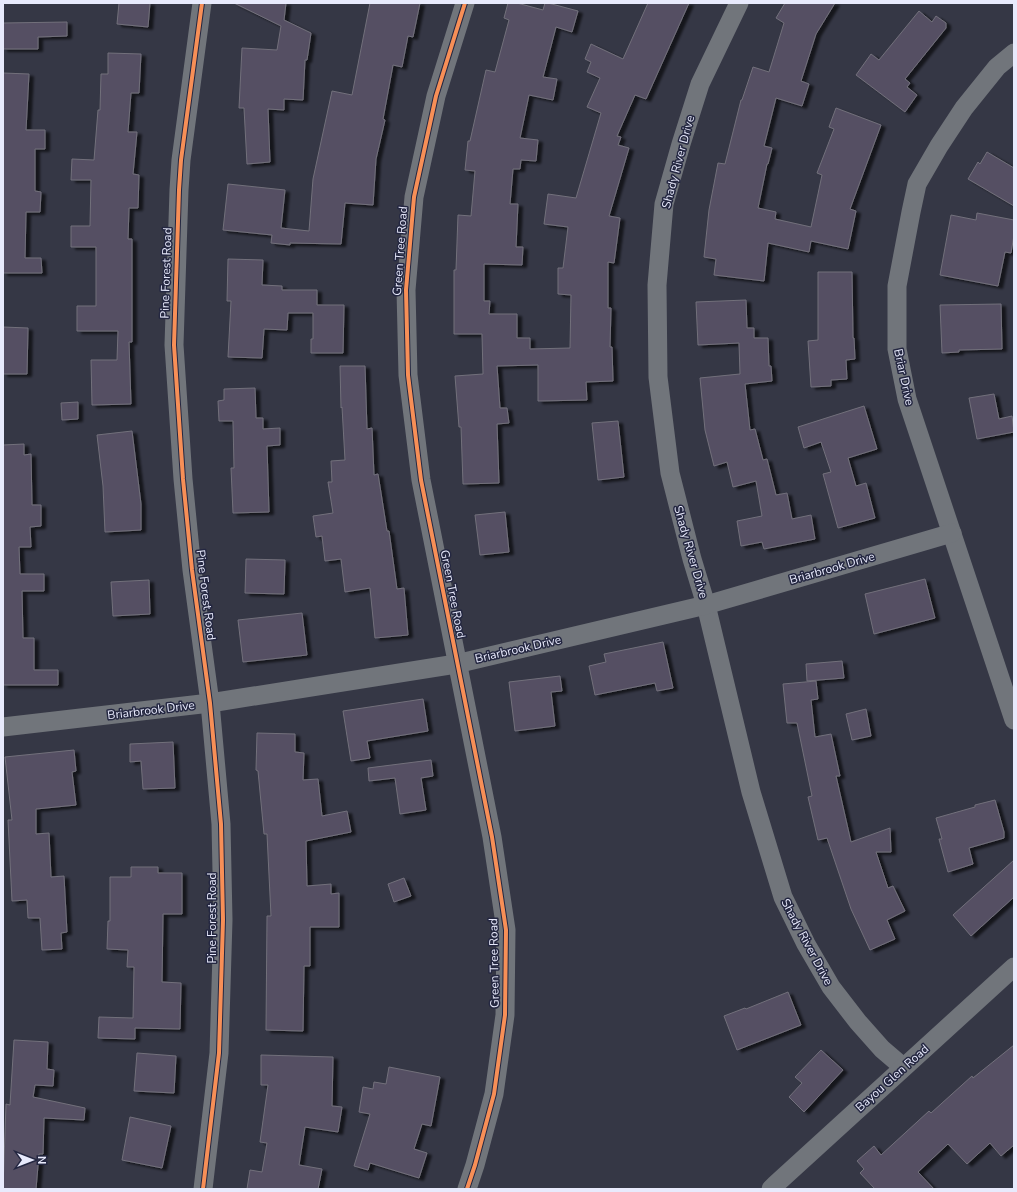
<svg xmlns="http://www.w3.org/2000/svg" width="1017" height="1192" font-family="'Nunito Sans',sans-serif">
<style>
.building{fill:#554f63;stroke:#72707b;filter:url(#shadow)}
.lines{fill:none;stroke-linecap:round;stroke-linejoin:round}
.minor{stroke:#71757b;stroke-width:19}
.cycleway-casing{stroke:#242741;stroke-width:6}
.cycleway{stroke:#f78f57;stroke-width:4}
.labels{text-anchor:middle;stroke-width:3;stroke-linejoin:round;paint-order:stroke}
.street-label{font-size:12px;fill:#e8eafc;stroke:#242741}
</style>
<defs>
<filter id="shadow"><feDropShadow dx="4.5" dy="2.5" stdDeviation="1" flood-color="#0009"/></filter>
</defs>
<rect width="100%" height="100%" fill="#353745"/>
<g class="building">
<polygon points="119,3 150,3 148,27 117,24"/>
<polygon points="234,3 286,3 284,20 311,33 307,60 305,60 303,100 284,99 284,110 268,109 270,162 247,164 244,108 239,108 242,48 277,50 281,26"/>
<polygon points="370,3 420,3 413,37 408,36 402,67 393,65 383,119 385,120 376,159 373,205 345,203 341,244 290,243 290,245 271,243 272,235 223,230 228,184 285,190 281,228 309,231 313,179 332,91 352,95"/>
<polygon points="508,3 517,3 543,10 545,3 548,3 578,11 572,32 556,27 543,77 557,79 553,100 529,95 520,138 538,140 536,161 521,160 520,169 513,169 510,204 518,204 516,247 523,247 522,265 484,264 484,301 490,301 489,314 517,314 517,338 530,338 530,349 570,348 571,295 558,294 558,268 563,268 568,227 544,224 548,194 576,198 601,113 587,107 600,78 587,72 591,62 585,59 591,44 623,59 648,3 689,3 646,99 635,95 617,136 621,137 618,145 629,148 609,216 620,218 614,263 608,262 608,308 611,308 610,347 612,347 613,381 586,382 587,400 538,401 538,365 497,366 500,408 507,408 509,423 497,424 499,483 463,484 461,427 459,427 455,376 483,374 482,334 454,334 454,270 456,270 458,215 471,216 475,171 465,170 468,141 470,141 486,70 495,72 509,20 504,18"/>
<polygon points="785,3 835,3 816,34 801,81 809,84 802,106 776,98 764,146 772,148 768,164 767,164 758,208 776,212 775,219 811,227 822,175 817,173 834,129 829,127 836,108 881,125 850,209 856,211 848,249 811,241 809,252 768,243 764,281 714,275 716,259 704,257 709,210 718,163 725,164 741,100 742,100 753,67 769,72 784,23 776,18"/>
<polygon points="919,11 932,22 936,16 946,23 946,28 905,79 910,83 907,87 917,95 905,112 856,75 871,54 879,60"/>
<polygon points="67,22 67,36 38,37 38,49 3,49 3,23"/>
<polygon points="108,53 141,54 139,93 131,93 128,132 137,132 133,174 139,175 138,208 129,208 128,239 132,239 132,342 129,342 131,404 92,405 91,360 117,360 118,331 77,331 77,306 96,306 96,247 71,247 71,226 90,226 91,180 71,180 72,159 94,160 98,110 100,110 101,74 108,74"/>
<polygon points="3,73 29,74 26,130 45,130 45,149 35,149 35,191 41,192 40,212 26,212 25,258 41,258 42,273 3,273"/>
<polygon points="987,152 1014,168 1014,206 968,179 978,162 980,164"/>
<polygon points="977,213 1014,220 1014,235 1011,253 1005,252 998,286 940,275 951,215 976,220"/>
<polygon points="228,259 263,260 262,285 282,286 282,290 317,290 317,305 344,305 343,353 311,353 311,339 313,339 313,313 288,313 287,330 264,329 262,358 228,357 231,301 227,301"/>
<polygon points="818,272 852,272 853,338 854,338 855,359 846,360 847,379 831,380 831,386 811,387 808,341 818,340"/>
<polygon points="746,300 747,328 754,328 754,338 768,338 769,366 771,366 772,381 745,384 750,430 755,429 763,460 767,459 776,495 787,493 792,519 811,515 815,539 764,549 762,542 741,546 737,521 762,516 756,481 733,487 727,462 714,466 705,430 700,378 740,374 739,343 698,345 696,302"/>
<polygon points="1001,304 1002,349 959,350 959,352 942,353 940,305"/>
<polygon points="3,327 28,328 27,374 3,374"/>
<polygon points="340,366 365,366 367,429 372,428 374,475 378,474 387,531 389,531 397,589 404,588 408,635 375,638 370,588 345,592 341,559 325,561 322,536 316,537 313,516 333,513 328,482 332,482 331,461 345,460 342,407 341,408"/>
<polygon points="255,388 256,418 263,418 263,429 280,428 280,445 267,446 269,512 233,513 231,468 234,468 233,421 219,421 218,401 224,400 224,389"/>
<polygon points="994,394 999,419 1012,416 1014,432 977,439 969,398"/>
<polygon points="78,402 78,419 62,420 61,403"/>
<polygon points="864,406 877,449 848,458 856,486 866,483 875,518 838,528 823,474 831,472 821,442 804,448 798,427"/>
<polygon points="618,421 624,477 598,480 592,423"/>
<polygon points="132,431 141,504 141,530 105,532 103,486 97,435"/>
<polygon points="24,444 24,455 31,454 32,505 41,505 41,526 30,527 31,547 19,547 20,574 44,574 44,591 22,591 23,638 34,638 34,670 58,670 58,685 3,685 3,445"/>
<polygon points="505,512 509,552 480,555 475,515"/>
<polygon points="246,559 285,560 284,594 245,593"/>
<polygon points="925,579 935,618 874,634 865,594"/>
<polygon points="149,580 150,614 113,616 111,582"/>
<polygon points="302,613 307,655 243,662 238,620"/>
<polygon points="663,642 673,688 657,691 655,683 595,695 589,666 606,662 604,654"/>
<polygon points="842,661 844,678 807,681 806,664"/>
<polygon points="560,676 562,691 551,692 555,726 515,731 509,682"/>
<polygon points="816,681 818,699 811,700 815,737 831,734 840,776 836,776 851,842 890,828 891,852 876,852 888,888 893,886 905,911 887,920 895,939 870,950 851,909 827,838 818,840 808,797 812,796 797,723 787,723 783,684"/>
<polygon points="423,699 428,731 367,741 370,758 351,761 343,711"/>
<polygon points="866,709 871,736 852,740 846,714"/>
<polygon points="257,733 295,734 295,752 304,753 303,780 318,779 322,816 347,811 351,832 306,841 307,886 331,884 331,894 339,893 339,927 310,927 310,966 304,966 303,1031 266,1030 267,916 271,916 267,834 264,834 258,771 256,770"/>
<polygon points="173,742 175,788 143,789 141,761 130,762 130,744"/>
<polygon points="74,750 76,771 72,772 76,805 36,809 36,834 49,833 51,877 64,876 67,932 61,933 62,949 42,950 40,918 28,918 27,900 12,901 8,820 12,820 5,757"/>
<polygon points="431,760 433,776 421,778 426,810 400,814 395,778 369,781 368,768"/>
<polygon points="995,800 1004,832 1004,838 969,848 973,864 948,872 939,839 942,839 936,818 975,807 975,805"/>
<polygon points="1014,860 1014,897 971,936 953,915"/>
<polygon points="131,867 158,867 158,873 182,873 182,914 163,914 162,982 181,983 180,1029 135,1028 135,1039 98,1038 99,1017 133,1018 134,967 127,967 128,950 107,949 108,921 110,921 110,877 131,877"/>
<polygon points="404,878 411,896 394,902 388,884"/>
<polygon points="788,992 801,1025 737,1050 724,1016 745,1008 746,1009"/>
<polygon points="14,1040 48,1042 47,1069 54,1070 53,1086 35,1085 33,1097 85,1108 84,1120 44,1118 43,1154 39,1154 36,1189 3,1189 6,1104 10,1105"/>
<polygon points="1014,1045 1014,1145 1001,1156 990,1143 967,1164 948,1144 918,1172 934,1189 875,1189 860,1173 864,1169 857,1161 874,1146 881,1155 929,1111 931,1113 972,1076 973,1078"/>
<polygon points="821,1050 843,1070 804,1112 789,1097 802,1083 795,1077"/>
<polygon points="137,1053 176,1056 174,1093 134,1091"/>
<polygon points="261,1055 333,1057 332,1106 342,1107 338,1132 305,1127 299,1165 322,1169 318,1189 247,1189 250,1170 262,1172 267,1143 260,1142 268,1085 261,1085"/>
<polygon points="389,1067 440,1077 431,1126 422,1124 414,1149 427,1153 419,1178 370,1163 368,1170 354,1166 370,1114 359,1112 363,1087 373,1089 374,1082 386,1084"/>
<polygon points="130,1117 171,1126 162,1168 122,1160"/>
</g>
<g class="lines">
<g class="minor">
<polyline points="202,3 181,160 179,190 174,345 183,479 192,570 210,703 221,824 223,920 219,1053 203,1189"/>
<polyline points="465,3 436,96 414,197 406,290 408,375 421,480 492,837 506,930 505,1015 494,1094 475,1165 467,1189"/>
<polyline points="739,3 700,84 681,144 664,204 657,285 658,377 670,473 692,559 706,605 751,792 783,897 806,944 831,987 858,1022 882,1049 903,1067"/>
<polyline points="1014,53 997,67 964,108 939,146 917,184 911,212 897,286 897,349 907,399 1014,720"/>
<polyline points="3,727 210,703 456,664 706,605 952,533"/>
<polyline points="771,1189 776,1184 1014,967"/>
</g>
<g class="cycleway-casing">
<g id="cycleway">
<polyline points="202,3 181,160 179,190 174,345 183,479 192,570 210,703 221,824 223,920 219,1053 203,1189"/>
<polyline points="465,3 436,96 414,197 406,290 408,375 421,480 492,837 506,930 505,1015 494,1094 475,1165 467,1189"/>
</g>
</g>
<use href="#cycleway" class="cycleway"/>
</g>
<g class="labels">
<g class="street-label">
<text transform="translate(678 162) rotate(-75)" y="4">Shady River Drive</text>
<text transform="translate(400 251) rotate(-86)" y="4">Green Tree Road</text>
<text transform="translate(166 273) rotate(-88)" y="4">Pine Forest Road</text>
<text transform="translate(904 377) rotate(78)" y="4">Briar Drive</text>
<text transform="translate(691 552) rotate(74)" y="4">Shady River Drive</text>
<text transform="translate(832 568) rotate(-16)" y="4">Briarbrook Drive</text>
<text transform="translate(453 594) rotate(79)" y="4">Green Tree Road</text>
<text transform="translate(206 595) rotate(83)" y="4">Pine Forest Road</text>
<text transform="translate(518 649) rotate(-13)" y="4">Briarbrook Drive</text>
<text transform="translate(151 710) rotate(-7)" y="4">Briarbrook Drive</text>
<text transform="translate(212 918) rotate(-90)" y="4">Pine Forest Road</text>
<text transform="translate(807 942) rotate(62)" y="4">Shady River Drive</text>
<text transform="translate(494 963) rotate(-91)" y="4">Green Tree Road</text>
<text transform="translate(892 1078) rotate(-42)" y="4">Bayou Glen Road</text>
</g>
</g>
<rect width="1017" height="1192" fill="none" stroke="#e8eafc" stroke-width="8"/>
<g transform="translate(32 1160) rotate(90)" stroke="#242741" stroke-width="3" paint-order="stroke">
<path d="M0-3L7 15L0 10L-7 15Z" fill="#e8eafc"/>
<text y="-6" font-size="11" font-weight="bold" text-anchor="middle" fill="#e8eafc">N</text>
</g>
</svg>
